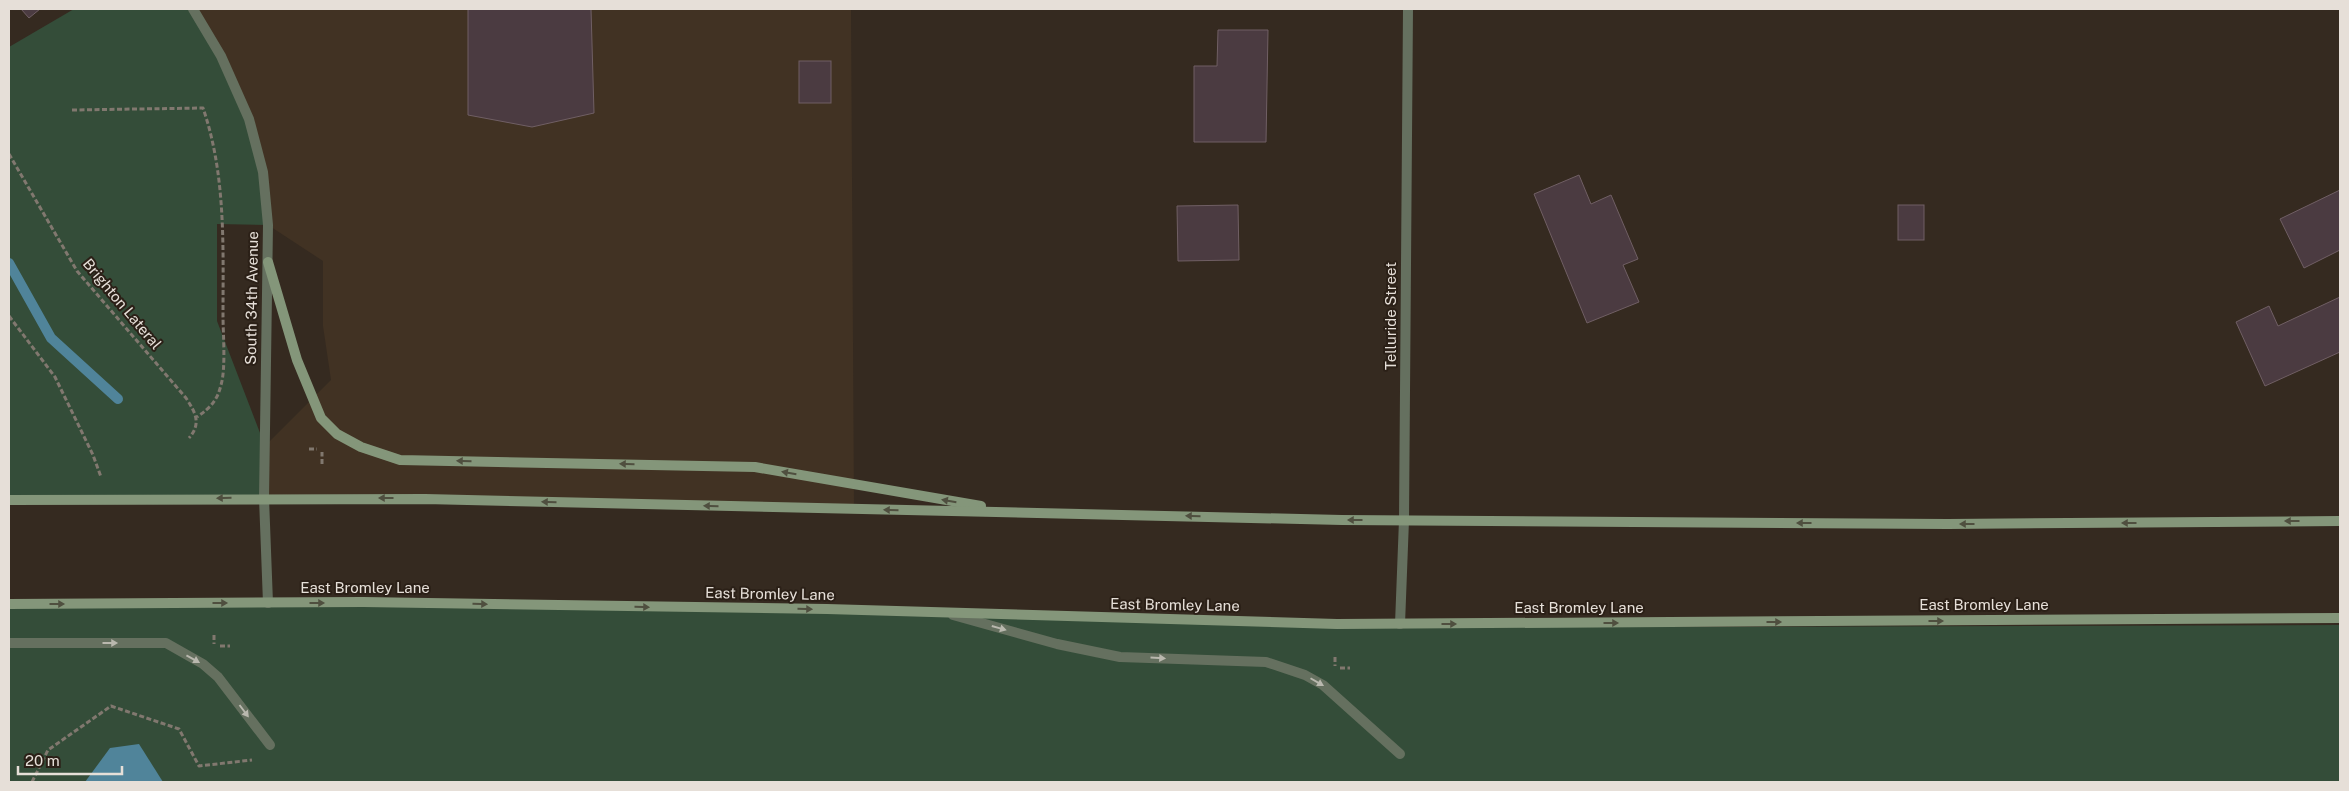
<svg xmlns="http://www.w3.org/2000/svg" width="2349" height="791" font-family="'Public Sans',sans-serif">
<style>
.built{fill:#413223}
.green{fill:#344d39}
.water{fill:#50849a}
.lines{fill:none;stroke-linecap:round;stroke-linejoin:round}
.stream{stroke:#50849a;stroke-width:10}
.building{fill:#4b3b41;stroke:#705f64}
.path{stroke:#81786f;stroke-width:3;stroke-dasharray:5 2.5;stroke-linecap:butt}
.lane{stroke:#65705f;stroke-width:10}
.street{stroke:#65705f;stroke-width:10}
.secondary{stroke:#84967a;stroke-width:10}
.oneway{fill:#4f4f3f}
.oneway2{fill:#b9b8ae}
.labels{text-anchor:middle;stroke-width:4;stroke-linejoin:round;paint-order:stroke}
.street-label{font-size:15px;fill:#e6dfd8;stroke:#2b2017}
</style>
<rect width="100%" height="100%" fill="#352a20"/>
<polygon class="built" points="193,9 851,9 854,509 264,498 265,446 331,380 323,326 323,261 268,225"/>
<g class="green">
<polygon points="74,9 193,9 249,119 268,225 217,224 217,321 265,446 264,498 9,500 9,47"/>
<polygon points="363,602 1676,627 2340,625 2340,782 9,782 9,604"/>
</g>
<polygon class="water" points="139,744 163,782 85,782 110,748"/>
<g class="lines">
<polyline class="stream" points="9,263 51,338 118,399"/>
</g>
<g class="building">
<polygon points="21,9 40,9 29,18"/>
<polygon points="468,9 591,9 594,113 532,127 468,115"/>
<polygon points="1218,30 1268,30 1266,142 1194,142 1194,66 1217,66"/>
<rect x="799" y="61" width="32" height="42"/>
<polygon points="1579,175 1591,204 1611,195 1638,259 1623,265 1639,302 1587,323 1534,194"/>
<polygon points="2340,190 2340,250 2304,268 2280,219"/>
<polygon points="1238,205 1239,260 1178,261 1177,206"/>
<rect x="1898" y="205" width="26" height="35"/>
<polygon points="2340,297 2340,352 2265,386 2236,322 2269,306 2278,326"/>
</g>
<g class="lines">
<g class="path">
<path d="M72,110L203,108C226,175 223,246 223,316C223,334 226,368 221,385C217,401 211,407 197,417"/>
<path d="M9,154L77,271L186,398C195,412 202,423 189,438"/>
<polyline points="9,316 55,377 93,455 101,477"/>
<polyline points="309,449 317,449"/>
<polyline points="322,464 322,452"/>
<polyline points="214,635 214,644"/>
<polyline points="220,646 230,646"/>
<polyline points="1335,657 1335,666"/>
<polyline points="1340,668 1350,668"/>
<polyline points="32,782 48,750 111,706 179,729 199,766 252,760"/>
</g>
<g class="lane">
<polyline points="953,615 1057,644 1120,657 1266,662 1305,675 1323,685 1400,754"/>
<polyline points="9,643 166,643 203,664 218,677 270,745"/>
</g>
<g class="street">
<polyline points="193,9 221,56 249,119 263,172 268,225 264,498 268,603"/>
<polyline points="1400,624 1404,520 1408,9"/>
</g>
<g class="secondary">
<polyline points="268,262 297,360 321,418 337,434 361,447 400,460 755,467 981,506"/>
<polyline points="9,500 425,499 1342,520 1948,524 2340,521"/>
<polyline points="9,604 363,602 827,609 1337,624 2340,618"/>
</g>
</g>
<defs><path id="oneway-solid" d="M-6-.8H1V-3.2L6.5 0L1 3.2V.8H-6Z" transform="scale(1.25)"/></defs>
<g class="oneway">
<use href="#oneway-solid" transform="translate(464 461) rotate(-179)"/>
<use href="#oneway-solid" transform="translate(627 464) rotate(-179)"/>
<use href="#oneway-solid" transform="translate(789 473) rotate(-170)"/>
<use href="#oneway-solid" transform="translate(224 498) rotate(179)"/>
<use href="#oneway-solid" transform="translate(386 498) rotate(-180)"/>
<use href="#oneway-solid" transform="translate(949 501) rotate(-170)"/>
<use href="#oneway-solid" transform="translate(549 502) rotate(-179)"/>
<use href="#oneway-solid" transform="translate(711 506) rotate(-179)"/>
<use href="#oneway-solid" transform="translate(891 510) rotate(-179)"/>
<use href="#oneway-solid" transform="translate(1193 516) rotate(-179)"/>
<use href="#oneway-solid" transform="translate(1355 520) rotate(180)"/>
<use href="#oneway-solid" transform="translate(2292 521) rotate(180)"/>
<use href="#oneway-solid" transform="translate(1804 523) rotate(-180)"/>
<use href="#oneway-solid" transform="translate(2129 523) rotate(180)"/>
<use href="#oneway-solid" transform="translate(1967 524) rotate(180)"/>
<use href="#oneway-solid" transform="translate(220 603)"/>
<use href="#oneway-solid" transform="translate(317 603)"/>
<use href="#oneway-solid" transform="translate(57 604)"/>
<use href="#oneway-solid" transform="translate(480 604) rotate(1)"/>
<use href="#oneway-solid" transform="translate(642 607) rotate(1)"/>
<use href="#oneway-solid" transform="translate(805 609) rotate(1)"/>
<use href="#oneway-solid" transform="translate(1936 621)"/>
<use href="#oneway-solid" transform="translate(1774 622)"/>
<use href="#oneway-solid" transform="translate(1611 623)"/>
<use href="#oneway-solid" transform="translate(1449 624)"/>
</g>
<g class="oneway2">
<use href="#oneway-solid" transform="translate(999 628) rotate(16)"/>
<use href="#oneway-solid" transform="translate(110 643)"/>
<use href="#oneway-solid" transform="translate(1158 658) rotate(3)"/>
<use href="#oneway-solid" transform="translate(193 659) rotate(29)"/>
<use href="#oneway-solid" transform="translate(1317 682) rotate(30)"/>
<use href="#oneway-solid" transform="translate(244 711) rotate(53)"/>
</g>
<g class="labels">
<g class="street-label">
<text transform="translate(252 298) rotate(-89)" y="5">South 34th Avenue</text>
<text transform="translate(122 304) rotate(50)" y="5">Brighton Lateral</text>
<text transform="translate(1391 316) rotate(-90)" y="5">Telluride Street</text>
<text x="365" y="593">East Bromley Lane</text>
<text transform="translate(770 594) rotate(1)" y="5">East Bromley Lane</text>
<text transform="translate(1175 605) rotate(1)" y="5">East Bromley Lane</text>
<text x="1984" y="610">East Bromley Lane</text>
<text x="1579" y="613">East Bromley Lane</text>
</g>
</g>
<rect width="2349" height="791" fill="none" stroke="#e6dfd8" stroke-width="20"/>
<path d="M18 766v8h104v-8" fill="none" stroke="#e6dfd8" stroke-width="2.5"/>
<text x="25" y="766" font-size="15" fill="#e6dfd8" stroke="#2b2017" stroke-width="4" paint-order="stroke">20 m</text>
</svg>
